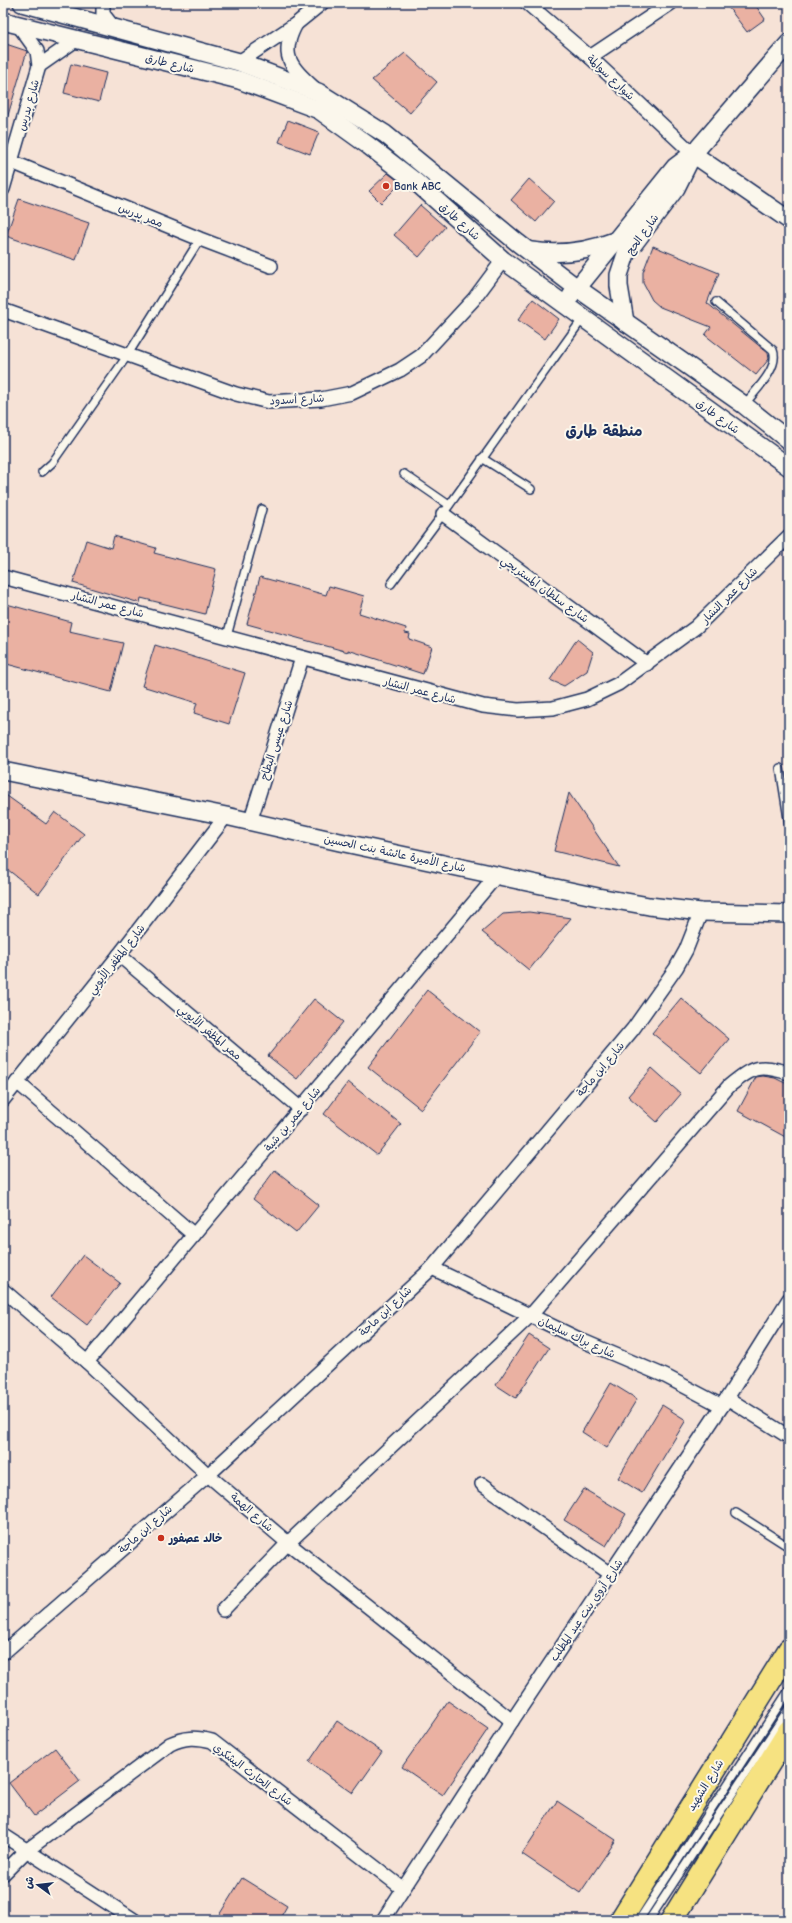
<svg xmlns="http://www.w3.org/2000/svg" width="792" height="1923" font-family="'Comic Neue','Playpen Sans Arabic',sans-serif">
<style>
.building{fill:#eab1a2;stroke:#1b2f5e}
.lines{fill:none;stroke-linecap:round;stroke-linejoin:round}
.service-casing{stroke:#1b2f5e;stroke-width:10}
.minor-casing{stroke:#1b2f5e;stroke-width:16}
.tertiary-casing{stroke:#1b2f5e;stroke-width:20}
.trunk-casing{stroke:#1b2f5e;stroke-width:25}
.service{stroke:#fbf7ec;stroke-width:7}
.minor{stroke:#fbf7ec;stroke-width:13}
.tertiary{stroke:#fbf7ec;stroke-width:17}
.trunk{stroke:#f6e281;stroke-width:22}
.poi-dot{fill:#c8321e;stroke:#fbf7ec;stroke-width:1.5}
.labels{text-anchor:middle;stroke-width:4;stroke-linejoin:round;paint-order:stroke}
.street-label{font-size:11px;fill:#1b2f5e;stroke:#fbf7ec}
.poi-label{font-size:11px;font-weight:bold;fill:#1b2f5e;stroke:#fbf7ec;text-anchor:start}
.district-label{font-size:15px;font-weight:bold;fill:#1b2f5e;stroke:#fbf7ec}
</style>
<rect width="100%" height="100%" fill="#f6e2d6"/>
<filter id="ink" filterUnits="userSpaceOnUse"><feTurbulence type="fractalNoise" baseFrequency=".025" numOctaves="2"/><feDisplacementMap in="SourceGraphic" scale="8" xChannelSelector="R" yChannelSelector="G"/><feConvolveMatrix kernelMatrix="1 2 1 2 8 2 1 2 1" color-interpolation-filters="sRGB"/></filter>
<g filter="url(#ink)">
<g class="building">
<polygon points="725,3 754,3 765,19 747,32"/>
<polygon points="3,43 27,51 6,122 3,122"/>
<polygon points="405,53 437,82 410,113 372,80"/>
<polygon points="71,64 106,73 99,102 64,93"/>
<polygon points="288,120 319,132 310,154 279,142"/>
<polygon points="388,173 401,183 381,203 369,191"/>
<polygon points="529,179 554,201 536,222 511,200"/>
<polygon points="19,199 89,223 76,260 6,236"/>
<polygon points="420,205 445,227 419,257 394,235"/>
<polygon points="653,246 719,273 707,303 768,353 769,359 756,375 705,335 711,327 660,307 652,300 643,283 643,272"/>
<polygon points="533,299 559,319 545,339 518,320"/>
<polygon points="114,536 156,548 154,553 216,569 205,614 141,598 140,603 73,583 86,540 111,548"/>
<polygon points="260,577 326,595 329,586 364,596 359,613 406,628 405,633 410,634 409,639 432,647 423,674 348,650 348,652 247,624"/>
<polygon points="3,603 71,622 69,631 123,643 111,692 3,663"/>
<polygon points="577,639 593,652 587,671 564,686 550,680"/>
<polygon points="155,645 245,673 229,724 194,713 197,703 142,686"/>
<polygon points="3,793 46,824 55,812 84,834 39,894 3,866"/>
<polygon points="569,793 619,867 554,851"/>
<polygon points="529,912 571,918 529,970 482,932 503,914"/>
<polygon points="427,990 480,1032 421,1109 368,1067"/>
<polygon points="681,998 729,1039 701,1073 652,1033"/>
<polygon points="314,999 343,1022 297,1079 268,1056"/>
<polygon points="652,1068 681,1094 657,1122 628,1096"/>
<polygon points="763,1076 775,1078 789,1085 789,1139 738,1111 756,1077"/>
<polygon points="348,1082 401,1124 377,1155 324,1114"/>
<polygon points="275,1170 319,1205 296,1233 253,1199"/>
<polygon points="83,1255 120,1283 87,1325 51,1297"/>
<polygon points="529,1335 549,1348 516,1398 496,1385"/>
<polygon points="611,1383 637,1399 607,1448 582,1432"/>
<polygon points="662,1405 686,1420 642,1493 618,1478"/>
<polygon points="584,1489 626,1514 606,1546 564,1520"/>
<polygon points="448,1701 488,1729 443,1795 402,1767"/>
<polygon points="337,1721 382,1752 353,1793 309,1762"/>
<polygon points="55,1748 80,1781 34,1816 9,1783"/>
<polygon points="557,1801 616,1840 580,1893 522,1854"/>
<polygon points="242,1878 287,1906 279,1920 216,1920"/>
</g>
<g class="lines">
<g class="service-casing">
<g id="service">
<path d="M716,302L773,350C780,368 755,391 744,405"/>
<polyline points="482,458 531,489"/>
<polyline points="42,472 52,463 127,356 200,239"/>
<polyline points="404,474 449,505"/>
<polyline points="391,584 443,514 583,318"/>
<polyline points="227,636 262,509"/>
<polyline points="780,768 789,825"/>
<polyline points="736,1513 789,1547"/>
<polyline points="639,1920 789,1690"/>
<polyline points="649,1920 789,1708"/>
</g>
</g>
<g class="minor-casing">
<g id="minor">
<polyline points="103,3 103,14 114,28"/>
<polyline points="527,3 590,57 693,154"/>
<path d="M296,24C279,55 290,66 314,88"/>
<polyline points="590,57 671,3"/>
<polyline points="239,62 296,24 322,3"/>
<polyline points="39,66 76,40"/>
<polyline points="12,162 200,239 271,266"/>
<polyline points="3,189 39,66 37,51 19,26"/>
<polyline points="3,310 236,394 269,402 321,399 352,393 400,370 421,356 474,299 503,260"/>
<polyline points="443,514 647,664"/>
<polyline points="3,577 483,706 518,710 553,708 587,699 618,684 696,627 789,536"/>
<polyline points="250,822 302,658"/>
<polyline points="119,955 301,1109"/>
<polyline points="17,1082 194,1235"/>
<polyline points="3,1100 119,955 226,816"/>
<polyline points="432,1268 583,1341 665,1376 722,1406"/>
<polyline points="3,1290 87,1362 208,1475 288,1543 512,1721"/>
<polyline points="87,1362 497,875"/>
<polyline points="727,1398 789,1437"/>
<polyline points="482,1484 610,1574"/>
<path d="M223,1610L288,1543L531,1315L729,1086C754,1066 758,1064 789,1073"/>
<polyline points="3,1653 208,1475 432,1268 633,1029 676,968 686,950 701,912"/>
<polyline points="3,1835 134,1920"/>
<path d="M3,1874L26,1851L170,1744C185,1737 196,1737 212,1741L402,1888"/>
<polyline points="383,1920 512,1721 722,1406 789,1299"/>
</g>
</g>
<g class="tertiary-casing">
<g id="tertiary">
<polyline points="22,3 239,62 318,92 385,134 518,243 577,288 744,405 789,441"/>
<polyline points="3,21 239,80 319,110 369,146 417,183 503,260 789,467"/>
<polyline points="693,154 789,220"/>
<path d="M531,251C560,255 587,252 614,241"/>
<polyline points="571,296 675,167 691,155"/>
<polyline points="625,322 619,286 619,275 626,254 676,188 693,154 789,43"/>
<polyline points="3,771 226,816 340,842 598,897 649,906 701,912 789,914"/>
</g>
</g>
<g class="trunk-casing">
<g id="trunk">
<polyline points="621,1920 789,1650"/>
<polyline points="672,1920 789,1731"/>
</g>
</g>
<use href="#service" class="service"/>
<use href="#minor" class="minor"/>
<use href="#tertiary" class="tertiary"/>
<use href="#trunk" class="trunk"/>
</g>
</g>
<g class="poi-dot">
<circle cx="386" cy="186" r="4"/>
<circle cx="161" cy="1538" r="4"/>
</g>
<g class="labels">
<g class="street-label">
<text transform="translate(170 63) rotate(14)" y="4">شارع طارق</text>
<text transform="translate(611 77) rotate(43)" y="4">شوارع سوالمة</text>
<text transform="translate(28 105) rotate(-74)" y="4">شارع بدرس</text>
<text transform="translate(141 215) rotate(22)" y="4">ممر بدرس</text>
<text transform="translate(460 221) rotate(42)" y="4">شارع طارق</text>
<text transform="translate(642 234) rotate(-54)" y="4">شارع الحج</text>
<text transform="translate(297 399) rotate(-3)" y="4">شارع أسدود</text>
<text transform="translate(718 416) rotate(36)" y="4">شارع طارق</text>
<text transform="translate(545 589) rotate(36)" y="4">شارع سلطان المستريحي</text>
<text transform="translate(729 595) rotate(-45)" y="4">شارع عمر النشار</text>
<text transform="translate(108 604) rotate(15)" y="4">شارع عمر النشار</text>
<text transform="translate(420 690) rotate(15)" y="4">شارع عمر النشار</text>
<text transform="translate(276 740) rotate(-72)" y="4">شارع عيسى البطاح</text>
<text transform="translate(395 853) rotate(12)" y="4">شارع الأميرة عائشة بنت الحسين</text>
<text transform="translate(116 959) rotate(-52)" y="4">شارع المظفر الأيوبي</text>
<text transform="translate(210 1032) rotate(40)" y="4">ممر المظفر الأيوبي</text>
<text transform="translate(600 1069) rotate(-50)" y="4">شارع ابن ماجة</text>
<text transform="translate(292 1119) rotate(-50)" y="4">شارع عمر بن شبة</text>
<text transform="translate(385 1311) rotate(-43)" y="4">شارع ابن ماجة</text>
<text transform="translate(577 1337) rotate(25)" y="4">شارع براك سليمان</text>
<text transform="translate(252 1512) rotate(41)" y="4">شارع الهمة</text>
<text transform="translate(145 1529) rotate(-41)" y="4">شارع ابن ماجة</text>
<text transform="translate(586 1610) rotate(-56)" y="4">شارع أروى بنت عبد المطلب</text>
<text transform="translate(253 1774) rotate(37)" y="4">شارع الحارث اليشكري</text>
<text transform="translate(705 1785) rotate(-58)" y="4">شارع الشهيد</text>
</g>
<g class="poi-label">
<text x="394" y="190">Bank ABC</text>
<text x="169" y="1542">خالد عصفور</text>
</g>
<g class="district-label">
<text x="604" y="436">منطقة طارق</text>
</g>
</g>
<rect width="792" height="1923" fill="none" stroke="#fbf7ec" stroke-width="16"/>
<rect x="8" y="8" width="776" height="1907" fill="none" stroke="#1b2f5e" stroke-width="1.5" filter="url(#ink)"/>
<g transform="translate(38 1885) rotate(285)" stroke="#fbf7ec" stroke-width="3" paint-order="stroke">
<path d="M0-3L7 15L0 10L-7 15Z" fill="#1b2f5e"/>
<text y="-6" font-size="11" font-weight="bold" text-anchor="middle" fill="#1b2f5e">ش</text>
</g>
</svg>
